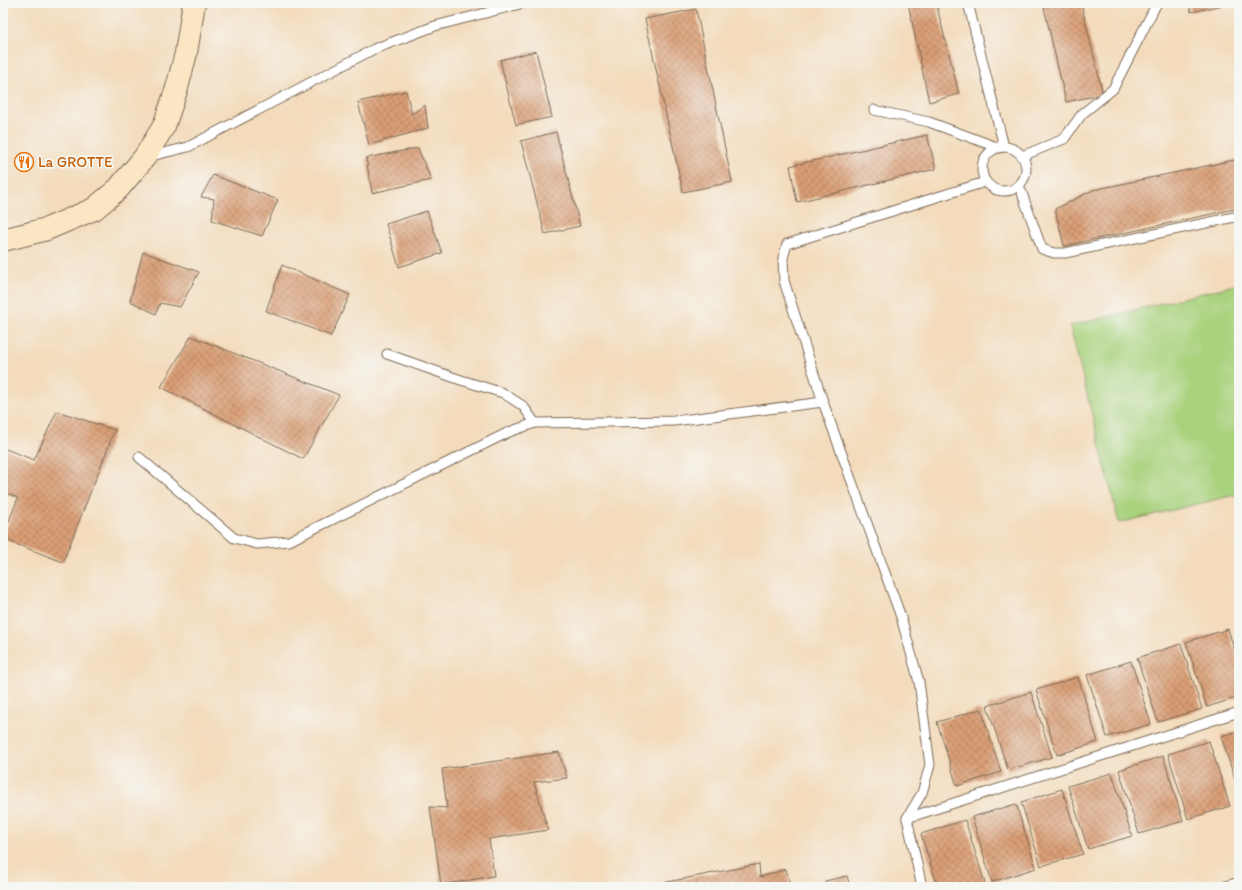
<svg xmlns="http://www.w3.org/2000/svg" width="1242" height="890" font-family="Itim,sans-serif">
<style>
.pitch{fill:#a9d27d;stroke:#727e4e}
.building{fill:url(#building-cross-hatch)}
.lines{fill:none;stroke-linecap:round;stroke-linejoin:round}
.service-casing{stroke:#7b6855;stroke-width:11}
.secondary-casing{stroke:#7b6855;stroke-width:24}
.service{stroke:#fff;stroke-width:9}
.secondary{stroke:#fbe6c4;stroke-width:22}
.labels{text-anchor:middle;stroke-width:3.5;stroke-linejoin:round;paint-order:stroke}
.food-label{font-size:15px;fill:#c56008;stroke:#f6f6f2;text-anchor:start}
</style>
<defs>
<pattern id="building-cross-hatch" width="8" height="8" patternUnits="userSpaceOnUse"><rect width="8" height="8" fill="#da9f76"/><path d="M0 0l8 8M0 8l8-8" fill="none" stroke="#b28260"/></pattern>
</defs>
<rect width="100%" height="100%" fill="#f6f6f2"/>
<filter id="ink" filterUnits="userSpaceOnUse"><feTurbulence type="fractalNoise" baseFrequency=".025" numOctaves="2"/><feDisplacementMap in="SourceGraphic" scale="8" xChannelSelector="R" yChannelSelector="G"/><feConvolveMatrix kernelMatrix="1 2 1 2 8 2 1 2 1" color-interpolation-filters="sRGB"/></filter>
<filter id="wash" filterUnits="userSpaceOnUse"><feTurbulence type="fractalNoise" baseFrequency=".012" numOctaves="4" result="noise"/><feDisplacementMap in="SourceGraphic" scale="16" xChannelSelector="R" yChannelSelector="G"/><feGaussianBlur stdDeviation="0.9" result="paint"/><feColorMatrix in="noise" values="0 0 0 0 0 0 0 0 0 0 0 0 0 0 0 0 0 1.4 0 .05"/><feComposite in="paint" operator="in"/></filter>
<g filter="url(#wash)">
<rect width="100%" height="100%" fill="#f3dbbb"/>
<polygon class="pitch" points="1239,284 1239,494 1119,523 1070,326"/>
<g id="blocks">
<g class="building">
<polygon points="908,3 936,3 959,94 929,102"/>
<polygon points="1043,3 1081,3 1103,94 1066,102"/>
<polygon points="1189,3 1228,3 1228,4 1191,12"/>
<polygon points="696,9 732,182 683,192 645,19"/>
<polygon points="536,51 552,117 516,125 500,60"/>
<polygon points="406,91 412,114 425,105 428,128 369,145 358,102"/>
<polygon points="556,132 580,226 545,234 521,141"/>
<polygon points="927,135 936,169 797,202 790,166"/>
<polygon points="418,148 431,180 372,193 366,158"/>
<polygon points="1239,159 1239,208 1064,246 1055,209 1093,190"/>
<polygon points="213,175 278,200 262,236 212,220 214,199 201,197"/>
<polygon points="427,211 442,253 399,267 386,224"/>
<polygon points="143,252 199,272 180,307 160,303 156,314 130,301"/>
<polygon points="282,265 350,295 331,336 266,311"/>
<polygon points="191,336 339,395 303,459 161,387"/>
<polygon points="57,411 115,430 63,562 3,539 3,536 18,498 3,492 3,448 34,460"/>
<polygon points="1228,629 1239,665 1239,697 1207,707 1186,642"/>
<polygon points="1181,644 1202,709 1158,722 1137,658"/>
<polygon points="1131,661 1151,724 1107,737 1087,675"/>
<polygon points="1078,677 1098,742 1057,755 1036,690"/>
<polygon points="1031,692 1052,757 1008,770 987,706"/>
<polygon points="981,709 1001,772 957,786 937,722"/>
<polygon points="1239,731 1239,792 1221,736"/>
<polygon points="1209,741 1230,806 1188,819 1168,754"/>
<polygon points="559,752 567,778 534,782 548,830 489,839 494,876 441,885 430,807 447,808 442,769"/>
<polygon points="1163,756 1183,821 1139,834 1119,770"/>
<polygon points="1112,773 1132,836 1088,849 1068,786"/>
<polygon points="1062,789 1083,854 1041,866 1021,802"/>
<polygon points="1016,804 1036,868 992,882 972,817"/>
<polygon points="965,820 985,883 974,887 938,887 921,834"/>
<polygon points="759,864 760,877 786,869 791,887 642,887"/>
<polygon points="847,876 850,887 826,887 825,881"/>
</g>
</g>
</g>
<g filter="url(#ink)">
<use href="#blocks" fill-opacity="0" stroke="#7b6855" stroke-width="1"/>
<g class="lines">
<g class="service-casing">
<g id="service">
<polyline points="968,3 1004,147"/>
<polyline points="874,110 929,122 999,148"/>
<circle cx="1004" cy="169" r="22"/>
<polyline points="1022,156 1064,139 1082,114 1113,89 1157,3"/>
<polyline points="147,157 188,147 374,49 435,26 524,3"/>
<polyline points="1019,185 1042,249 1054,253 1065,253 1239,216"/>
<polyline points="387,354 461,380 503,393 523,406 535,423"/>
<polyline points="139,457 234,538 257,544 289,541 509,432 535,423 674,421 823,402"/>
<polyline points="907,818 1239,712"/>
<polyline points="922,887 907,818 922,793 930,765 919,682 901,617 823,402 784,281 783,258 787,244 985,182"/>
<polyline points="1223,887 1239,882"/>
</g>
</g>
<g class="secondary-casing">
<polyline id="secondary" points="3,240 47,229 94,209 118,189 144,158 164,126 177,88 186,53 194,3"/>
</g>
<use href="#service" class="service"/>
<use href="#secondary" class="secondary"/>
</g>
</g>
<defs>
<g id="restaurant-ring" transform="scale(1)"><circle r="9.5" fill="#f6f6f2" stroke="#e8710a" stroke-width="1.5"/><path d="M-5-6h1v4h1v-4h1v4h1v-4h1v5L-1.5 .5V6h-2V.5L-5-1ZM5-6V6H3V1.5H1.5Q1.5-4 5-6Z" fill="#e8710a"/></g>
</defs>
<g fill-rule="evenodd">
<use href="#restaurant-ring" x="24" y="162"/>
</g>
<g class="labels">
<g class="food-label">
<text x="38" y="167">La GROTTE</text>
</g>
</g>
<rect width="1242" height="890" fill="none" stroke="#f6f6f2" stroke-width="16"/>
</svg>
